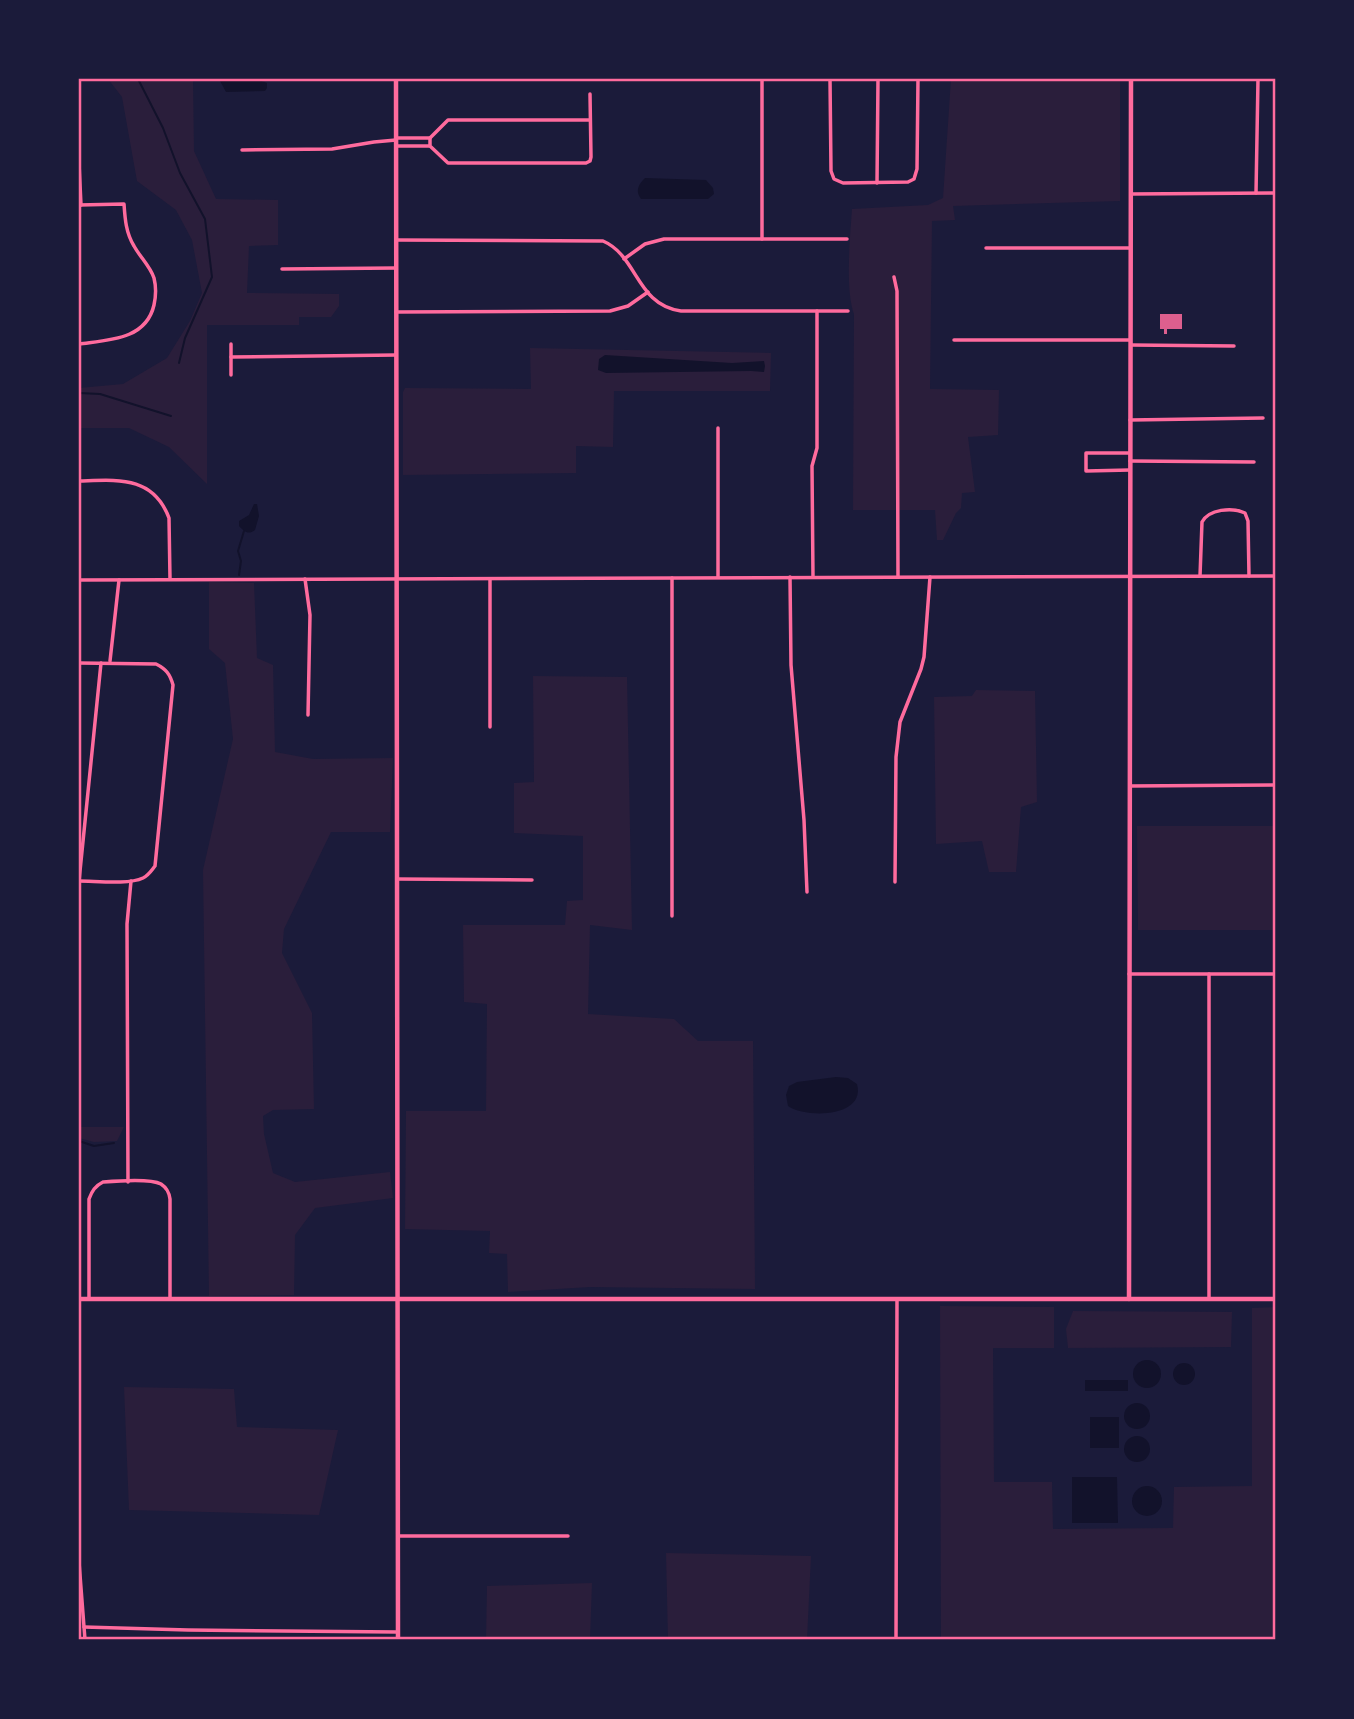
<svg xmlns="http://www.w3.org/2000/svg" width="1354" height="1719" font-family="Rubik,sans-serif">
<style>
.green{fill:#2a1e3b}
.water{fill:#12122b}
.lines{fill:none;stroke-linecap:round;stroke-linejoin:round}
.stream{stroke:#12122b;stroke-width:2}
.building{fill:#dd5f8e}
.minor{stroke:#ff6b9d;stroke-width:3.5}
.tertiary{stroke:#ff6b9d;stroke-width:4.5}
.neatline{fill:none;stroke:#ff6b9d;stroke-width:2.5}
</style>
<rect width="100%" height="100%" fill="#1b1b3a"/>
<g class="green">
<polygon points="108,79 193,79 194,151 216,199 278,200 278,245 249,246 247,293 339,294 339,306 331,317 299,317 299,325 207,325 207,484 169,447 129,428 79,428 79,388 123,384 167,358 190,321 202,293 192,240 176,210 137,181 122,97"/>
<path d="M951,79H1120V201L953,206L955,220L932,221L930,389L999,390L998,435L968,437L975,492L962,493L961,508L956,513L943,540H937L935,510H853L854,314C845,289 850,238 852,209L928,205L943,198Z"/>
<polygon points="530,348 771,353 770,391 614,391 613,447 576,446 576,473 403,475 403,392 405,388 531,389"/>
<polygon points="209,582 254,583 257,658 273,665 275,752 313,759 393,758 390,832 331,832 284,929 282,953 312,1013 314,1109 273,1110 263,1116 264,1134 273,1173 295,1182 390,1172 393,1198 315,1208 295,1235 294,1295 209,1296 203,870 233,739 225,663 209,649"/>
<polygon points="533,676 627,677 632,930 590,925 588,1014 674,1019 698,1041 753,1041 755,1289 590,1287 508,1292 507,1254 489,1253 490,1231 405,1229 406,1111 486,1111 487,1004 464,1002 463,925 565,925 567,901 583,900 583,836 514,833 514,783 534,782"/>
<polygon points="976,690 1035,691 1037,802 1021,807 1016,872 989,872 982,841 936,844 934,697 972,696"/>
<polygon points="1137,826 1275,826 1275,930 1138,930"/>
<polygon points="79,1127 124,1127 117,1141 94,1142 79,1138"/>
<polygon points="940,1306 1054,1307 1054,1348 993,1348 994,1482 1052,1482 1053,1529 1173,1528 1174,1487 1252,1486 1252,1308 1275,1307 1275,1640 941,1640"/>
<polygon points="1073,1311 1232,1312 1231,1347 1068,1348 1066,1329"/>
<polygon points="124,1387 234,1389 237,1427 338,1430 319,1515 129,1510"/>
<polygon points="666,1553 811,1556 807,1640 668,1640"/>
<polygon points="592,1583 590,1640 486,1640 487,1586"/>
</g>
<g class="water">
<polygon points="219,79 256,79 267,83 267,88 265,91 226,92"/>
<path d="M645,178L706,180L713,188L714,194L708,199H641C635,191 638,185 645,178Z"/>
<polygon points="605,355 732,363 764,361 765,366 764,372 751,371 606,373 598,370 599,359"/>
<path d="M254,504H257L259,516L255,530C248,535 245,532 239,526V521L249,515Z"/>
<path d="M836,1077L848,1078L857,1084C866,1117 807,1119 788,1106L786,1095L789,1086L797,1082Z"/>
<circle cx="1147" cy="1374" r="14"/>
<circle cx="1184" cy="1374" r="11"/>
<rect x="1085" y="1380" width="43" height="11"/>
<circle cx="1137" cy="1416" r="13"/>
<rect x="1090" y="1417" width="29" height="31"/>
<circle cx="1137" cy="1449" r="13"/>
<polygon points="1072,1477 1117,1477 1118,1523 1072,1523"/>
<circle cx="1147" cy="1501" r="15"/>
</g>
<g class="lines">
<g class="stream">
<polyline points="138,79 163,128 180,173 205,219 212,277 185,338 179,363"/>
<polyline points="79,393 100,394 171,416"/>
<polyline points="239,575 241,561 238,551 244,531"/>
<polyline points="79,1141 94,1146 114,1143"/>
</g>
</g>
<polygon class="building" points="1160,314 1182,314 1182,329 1167,329 1167,334 1164,334 1164,329 1160,329"/>
<g class="lines">
<g class="minor">
<polyline points="762,79 762,239"/>
<polyline points="830,79 831,171 834,179 843,183 908,182 914,179 917,169 918,79"/>
<polyline points="396,138 430,138 448,120 590,120"/>
<polyline points="430,138 430,146 448,163 586,163 590,161 591,157 590,94"/>
<polyline points="396,146 429,146"/>
<polyline points="242,150 332,149 374,142 396,140"/>
<polyline points="79,163 81,205"/>
<polyline points="877,183 878,79"/>
<polyline points="1256,193 1258,79"/>
<polyline points="1131,194 1275,193"/>
<path d="M79,205L124,204C125,219 126,233 134,246C140,257 150,266 154,278C156,286 156,296 154,305C146,340 108,340 79,344"/>
<path d="M396,240L603,241C638,256 636,305 681,311H848"/>
<polyline points="986,248 1130,248"/>
<polyline points="624,259 645,244 664,239 847,239"/>
<polyline points="282,269 396,268"/>
<polyline points="894,277 897,291 898,577"/>
<polyline points="396,312 610,311 628,306 648,292"/>
<polyline points="954,340 1130,340"/>
<polyline points="231,344 231,375"/>
<polyline points="1131,345 1234,346"/>
<polyline points="231,357 396,355"/>
<polyline points="1130,420 1263,418"/>
<polyline points="718,428 718,577"/>
<polyline points="1130,453 1086,453 1086,471 1130,470"/>
<polyline points="1130,461 1254,462"/>
<path d="M79,481C117,480 153,475 169,518L170,579"/>
<path d="M1200,576L1202,522C1209,509 1232,507 1245,513L1248,521L1249,576"/>
<polyline points="790,577 791,665 804,820 807,892"/>
<polyline points="813,577 812,466 817,448 817,311"/>
<polyline points="305,579 310,615 308,715"/>
<polyline points="490,579 490,727"/>
<polyline points="79,580 1275,576"/>
<polyline points="110,661 119,580"/>
<path d="M79,663L156,664C166,669 170,674 173,685L155,866C151,871 149,875 143,878C128,885 96,881 79,881"/>
<polyline points="1130,786 1275,785"/>
<polyline points="397,879 532,880"/>
<polyline points="79,881 101,663"/>
<polyline points="895,882 896,757 900,722 921,669 924,657 930,577"/>
<polyline points="672,916 672,578"/>
<polyline points="1129,974 1275,974"/>
<polyline points="128,1182 127,924 131,881"/>
<path d="M89,1298V1199C92,1191 95,1186 103,1182C115,1181 150,1178 161,1184C167,1188 169,1192 170,1199V1299"/>
<polyline points="1209,1299 1209,974"/>
<polyline points="398,1536 568,1536"/>
<polyline points="79,1562 85,1640"/>
<polyline points="84,1627 188,1630 398,1632"/>
<polyline points="896,1640 897,1299"/>
</g>
<g class="tertiary">
<polyline points="396,79 398,1640"/>
<polyline points="79,1299 1275,1299"/>
<polyline points="1129,1299 1131,79"/>
</g>
</g>
<rect width="1354" height="1719" fill="none" stroke="#1b1b3a" stroke-width="161"/>
<rect x="80" y="80" width="1194" height="1558" class="neatline"/>
</svg>
